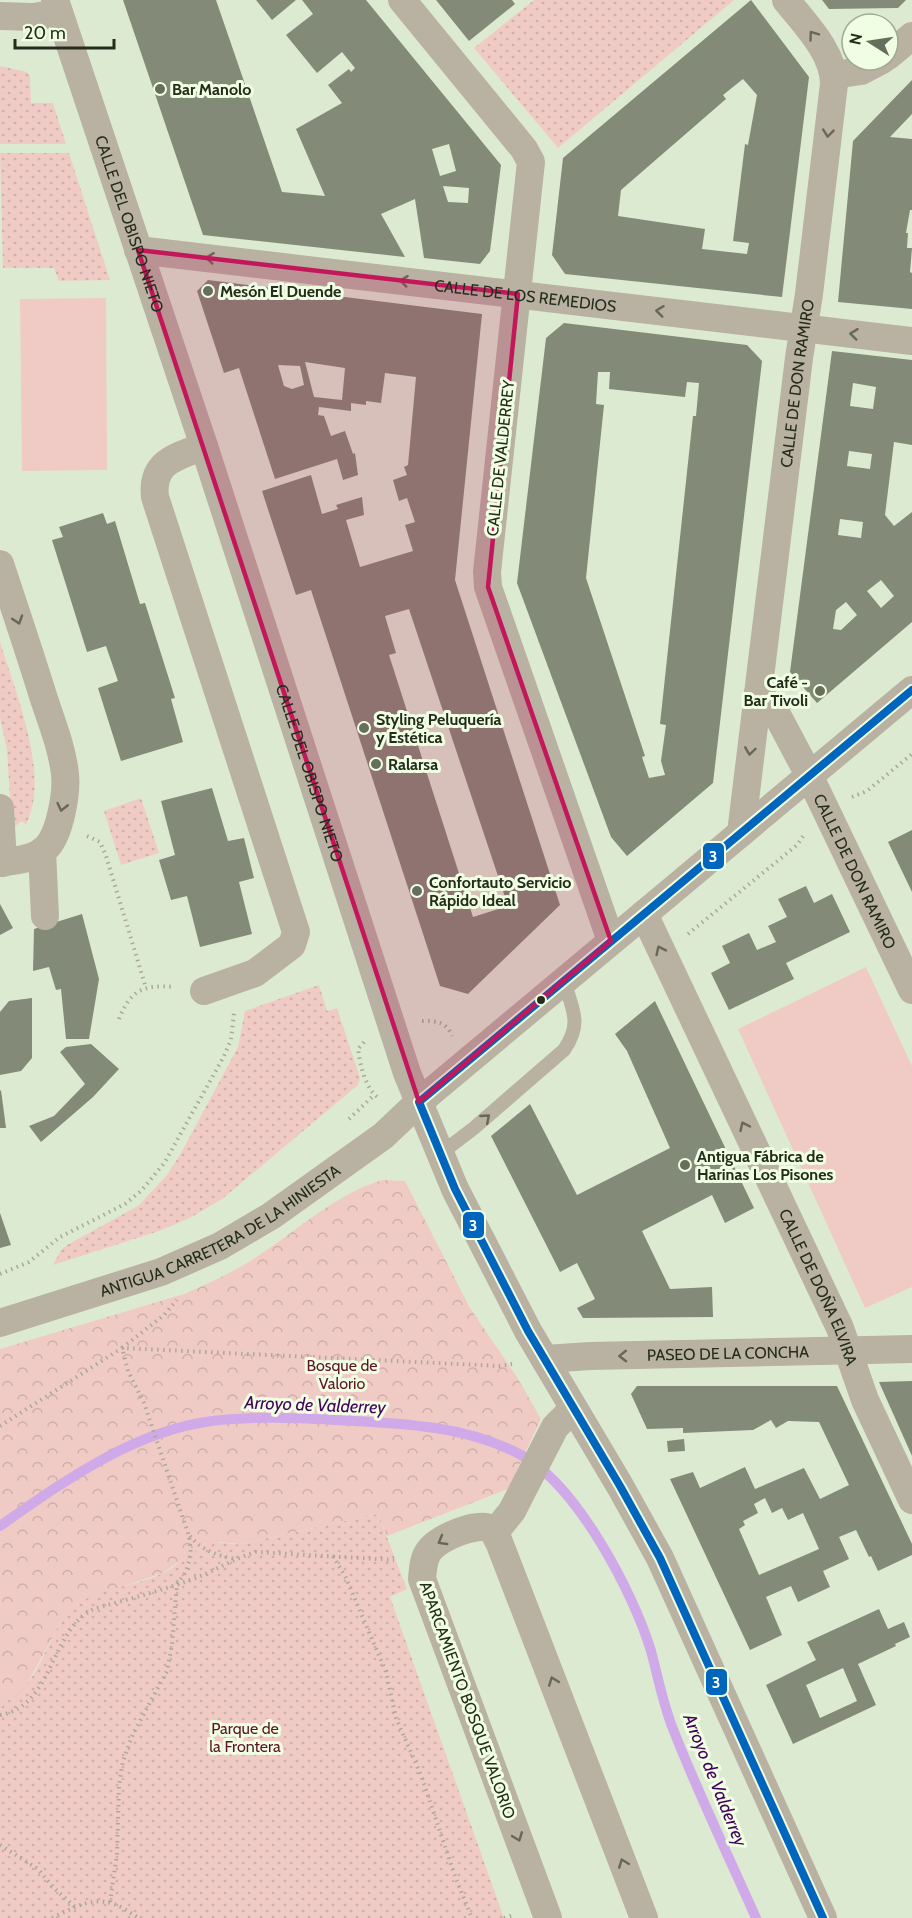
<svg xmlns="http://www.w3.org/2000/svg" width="912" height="1918" font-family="Cabin,sans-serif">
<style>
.grass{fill:#f0cbc6}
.forest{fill:url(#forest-crowns)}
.park{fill:url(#park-dots)}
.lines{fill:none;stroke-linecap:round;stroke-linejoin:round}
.stream{stroke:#d0aae8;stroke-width:10}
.building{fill:#838a77;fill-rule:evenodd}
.path{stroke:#aaa99a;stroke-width:4;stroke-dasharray:1.5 4.5;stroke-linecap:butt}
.service{stroke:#b9b1a2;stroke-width:14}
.minor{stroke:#b9b1a2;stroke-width:28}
.bus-1-casing{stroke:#f0fee3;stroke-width:12}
.bus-1{stroke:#0065bd;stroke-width:8}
.oneway{stroke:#676858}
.marked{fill:#c2185b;fill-opacity:0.2;stroke:#c2185b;stroke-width:4.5;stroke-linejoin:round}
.poi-dot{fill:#656f5c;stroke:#f0fee3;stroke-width:2}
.bus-dot{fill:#242d1c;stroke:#f0fee3;stroke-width:2}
.labels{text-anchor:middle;stroke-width:6;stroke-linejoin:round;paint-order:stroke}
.poi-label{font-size:16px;font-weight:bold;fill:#242d1c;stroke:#f0fee3;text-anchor:start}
.street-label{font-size:16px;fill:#242d1c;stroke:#f0fee3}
.park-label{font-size:16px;fill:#5e1326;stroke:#f0fee3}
.water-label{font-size:18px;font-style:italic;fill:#42025e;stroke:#f0fee3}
.line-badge{stroke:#f0fee3;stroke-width:2}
.badge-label{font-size:16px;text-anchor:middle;font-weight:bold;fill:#fff}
</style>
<defs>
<pattern id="forest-crowns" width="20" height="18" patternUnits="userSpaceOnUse" patternTransform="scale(1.5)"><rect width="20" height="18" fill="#f0cbc6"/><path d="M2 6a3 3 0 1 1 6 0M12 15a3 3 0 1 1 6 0" fill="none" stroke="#ceafaa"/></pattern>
<pattern id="park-dots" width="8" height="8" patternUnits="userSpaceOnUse" patternTransform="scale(1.5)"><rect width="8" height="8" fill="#f0cbc6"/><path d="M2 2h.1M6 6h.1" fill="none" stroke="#ceafaa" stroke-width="1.8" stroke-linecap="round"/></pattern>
</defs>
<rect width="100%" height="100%" fill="#ddead2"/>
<g class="grass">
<polygon points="106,298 107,470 22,471 20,299"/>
<polygon points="866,967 912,1066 912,1287 865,1308 738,1029"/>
</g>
<path class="forest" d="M383,1180L405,1181L470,1308L517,1377L541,1419L508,1489L387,1536L378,1514L240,1544L219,1542L178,1562L163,1573L97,1595L78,1604L59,1625L25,1688L15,1698L0,1703V1349L184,1294C212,1282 240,1269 265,1251C303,1226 339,1192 383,1180Z"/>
<g class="park">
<polygon points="534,0 734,0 558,148 474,48"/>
<polygon points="0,66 27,72 30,77 31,103 53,103 66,144 0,144"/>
<polygon points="0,153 69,153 110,280 59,281 54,268 3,268"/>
<path d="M0,642C15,691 50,774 27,822L26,825L22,821L14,827L11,814L7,750L0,718Z"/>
<polygon points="141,798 159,853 121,865 104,811"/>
<polygon points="319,985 327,1011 337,1008 360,1078 358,1085 222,1199 190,1218 159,1231 53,1265 61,1250 67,1245 138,1206 167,1175 180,1155 238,1047 245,1011"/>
<path d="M378,1514L407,1589L390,1597L504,1918H0V1703C38,1695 45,1635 71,1610C97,1585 139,1588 169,1570C173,1568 176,1564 179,1561C189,1554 205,1546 217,1543C223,1542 233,1545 240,1544Z"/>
</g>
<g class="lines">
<path class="stream" d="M0,1526C63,1482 133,1431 212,1421C254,1416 294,1418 336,1420C398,1423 466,1425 521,1455C577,1485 633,1592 651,1651C658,1677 663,1704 673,1729C698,1793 728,1855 756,1918"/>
</g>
<g class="building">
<path d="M123,0H216L282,192L325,196L296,129L342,103L328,85L349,69L351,72L355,68L342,52L317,73L286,35L313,14L302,0H366L501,165L490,251L480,264L424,258L415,199L381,214L405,257L203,235ZM449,144L456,171L440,176L432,149ZM443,186L469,188L468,203L448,202Z"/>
<polygon points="256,0 296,0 272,20"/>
<polygon points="436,0 512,0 515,4 469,41"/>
<path d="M751,0L809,77L782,297L565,274L552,255L563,158ZM743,79L757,95L748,145L745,144L733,241L749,243L747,254L702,249L705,229L618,216L621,190L726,99L723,95Z"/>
<polygon points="822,0 906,0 898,8 829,9"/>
<polygon points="912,80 912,114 890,137 912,139 912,210 910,210 906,233 908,233 907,248 912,248 910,272 912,273 912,309 838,302 853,141"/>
<path d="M208,280L482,314L455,580L560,905L468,994L440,986L311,590L296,595L262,491L311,475L322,514L338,509L336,505L362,497L364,515L346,520L360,567L413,551L405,525L415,522L407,498L399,501L393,480L407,475L404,467L408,465L416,377L385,373L381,403L366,401V405L351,403V411L319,407L318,415L324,416L331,436L345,431L353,454L355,453L358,475L343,480L337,459L275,479L239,368L224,373L197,291ZM305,362L345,368L342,400L314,397ZM278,365L300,366L304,385L292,389L284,386ZM409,609L508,906L473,917L389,655L396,653L385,616Z"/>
<path d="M564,323L747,345L762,361L713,783L627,856L611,837L517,583L546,338ZM598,372H610L609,389L685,397L687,382L699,383L696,416H693L660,724L666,725L661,761L665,775L649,778L642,757L645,756L586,578L604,405L596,404Z"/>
<path d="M832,351L912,360V445L894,442L885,515L894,526L912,512V622L817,703L790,672ZM853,383L876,387L873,409L850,406ZM849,451L872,454L870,469L847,466ZM840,519L863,522L861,538L838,535ZM881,580L894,596L881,608L867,591ZM846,602L857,615L841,630L833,629L836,610Z"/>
<polygon points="103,513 107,524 115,521 140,604 145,603 175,698 171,699 183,742 121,761 98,688 118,681 106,646 87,652 52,540 63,537 59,527"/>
<polygon points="212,788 228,841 244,838 254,878 239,882 252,934 200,947 187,896 171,900 159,860 175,855 161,801"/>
<polygon points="912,830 912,892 888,842"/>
<polygon points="806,886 814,903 832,894 850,932 786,963 794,979 729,1010 711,973 730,963 722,946 749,933 757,950 776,942 768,926 787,917 778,899"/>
<polygon points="0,904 13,928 0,935"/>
<polygon points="82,914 99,979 89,1039 66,1039 61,989 56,990 49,967 33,971 34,929"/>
<polygon points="32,998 32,1058 21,1071 0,1075 0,1012 9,1001"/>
<polygon points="655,1001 754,1208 725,1223 712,1195 642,1231 670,1289 712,1287 713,1317 583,1318 577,1308 595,1299 577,1263 560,1272 491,1136 530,1104 577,1195 670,1148 627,1051 615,1034"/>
<polygon points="91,1044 119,1069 93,1097 41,1142 29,1126 54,1116 85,1084 60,1052 66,1047"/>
<polygon points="1,1090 6,1128 0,1128 0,1091"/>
<polygon points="0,1213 11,1245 0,1248"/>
<polygon points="912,1381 912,1456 879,1382"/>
<path d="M637,1386H837L912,1544V1555L878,1571L871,1556L869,1557L856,1530L839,1537L849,1559L823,1571L830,1587L798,1602L791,1586L766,1597L782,1635L750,1650L670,1479L693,1472L700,1488L745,1467L755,1489L804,1468L820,1499L849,1485L819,1422L788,1421L776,1428L771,1420L753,1430L683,1433V1428L647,1429L631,1394ZM765,1498L772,1513L782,1508L788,1520L803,1513L819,1549L759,1575L739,1529L745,1525L743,1521L758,1513L754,1504Z"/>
<polygon points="684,1439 685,1451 668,1452 667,1441"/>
<path d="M879,1609L888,1629L904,1622L910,1637L895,1644L896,1646L858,1664L876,1705L793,1744L766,1685L816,1660L807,1642ZM843,1668L857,1701L820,1718L806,1685Z"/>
</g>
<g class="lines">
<g class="path">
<polyline points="852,797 867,791 912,754"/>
<polyline points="87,836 100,842 106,856 146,988"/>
<polyline points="688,934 797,845 803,836"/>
<path d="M119,1019C130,991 143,984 174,987"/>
<path d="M422,1021C436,1021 446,1021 452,1036"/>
<path d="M364,1042L358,1049C360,1064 365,1089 379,1098"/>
<polyline points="349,1119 374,1095"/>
<polyline points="0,1274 29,1262 60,1237 125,1204 141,1191 165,1162 224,1056 231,1040 234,1013"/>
<polyline points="0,1426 122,1348 500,1366 512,1364"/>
<path d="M190,1536C201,1550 218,1556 235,1559"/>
<polyline points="333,1556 346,1578 386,1672 396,1718 421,1775 456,1879 472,1918"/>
<path d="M0,1715C55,1706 49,1628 96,1608C130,1599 163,1590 196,1578C216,1570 235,1558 256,1552L394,1560"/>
<polyline points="0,1845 38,1869 54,1888 75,1907"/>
<polyline points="110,1902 117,1854 119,1786 123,1761 133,1734 167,1671 172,1645 177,1584 186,1572 191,1555 189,1536 144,1403 128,1371 122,1348 164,1315 177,1300"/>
<path d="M52,1918C89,1900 103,1892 138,1918"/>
<polyline points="504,1918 514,1915"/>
</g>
<path class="service" d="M440,1154L474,1128L564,1050C583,1023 572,1009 564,981"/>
<g class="minor">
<path id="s1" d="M55,0L204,446L407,1073L455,1189L528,1331L620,1486L660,1558L823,1918"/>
<polyline points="402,0 524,149 531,162 487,572 488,587 611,941"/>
<polyline points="0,16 33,17 59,13"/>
<polyline points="888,56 912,36"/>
<polyline points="834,75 861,71 882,60"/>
<path id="s2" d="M138,250L912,341"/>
<path d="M204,446C177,457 151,461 155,497L296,932L292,945L255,973L204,991"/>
<path d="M0,564C15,609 30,654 44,699C52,723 62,748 65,774C67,793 60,833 47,847C35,860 16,860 0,863"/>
<path id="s3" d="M758,693L775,711L809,775L912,990"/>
<polyline points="0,808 3,863"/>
<path id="s4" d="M741,833L799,358L809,294L834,84C834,52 804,23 786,0"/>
<polyline points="42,851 45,916"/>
<path id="s5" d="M644,914L840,1328L865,1400L912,1500"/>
<path id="s6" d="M0,1323L161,1272L220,1246L271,1216L383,1136L419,1102L912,690"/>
<path id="s7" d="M545,1359L590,1356L912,1349"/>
<polyline points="495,1532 512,1511 555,1427 565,1417 575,1411"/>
<path d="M548,1918L422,1579C423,1569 423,1559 429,1551C438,1538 477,1521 492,1529L499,1542L644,1918"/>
</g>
<g class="bus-1-casing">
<polyline id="bus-1" points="823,1918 660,1558 620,1486 528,1331 455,1189 419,1102 912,690"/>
</g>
<use href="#bus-1" class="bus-1"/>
</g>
<defs><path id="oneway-chevron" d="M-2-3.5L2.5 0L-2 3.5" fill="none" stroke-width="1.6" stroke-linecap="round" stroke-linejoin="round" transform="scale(1.5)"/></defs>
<g class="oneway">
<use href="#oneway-chevron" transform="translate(813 35) rotate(-126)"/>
<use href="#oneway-chevron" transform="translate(828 133) rotate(96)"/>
<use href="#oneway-chevron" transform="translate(210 258) rotate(-173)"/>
<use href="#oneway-chevron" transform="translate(404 281) rotate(-173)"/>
<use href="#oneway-chevron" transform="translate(660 311) rotate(-173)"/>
<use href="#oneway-chevron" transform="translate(854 334) rotate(-173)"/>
<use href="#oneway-chevron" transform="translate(18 620) rotate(72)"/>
<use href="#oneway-chevron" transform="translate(750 751) rotate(98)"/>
<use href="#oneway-chevron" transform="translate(62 807) rotate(103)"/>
<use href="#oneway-chevron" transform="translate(660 950) rotate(-116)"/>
<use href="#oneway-chevron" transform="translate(486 1118) rotate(-41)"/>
<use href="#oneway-chevron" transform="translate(744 1126) rotate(-115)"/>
<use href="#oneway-chevron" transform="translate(623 1356) rotate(179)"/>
<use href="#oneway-chevron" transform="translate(442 1541) rotate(150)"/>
<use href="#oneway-chevron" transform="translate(553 1681) rotate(-111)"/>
<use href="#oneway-chevron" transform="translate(518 1837) rotate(69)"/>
<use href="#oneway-chevron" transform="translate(623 1863) rotate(-111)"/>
</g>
<path class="marked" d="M138,250L518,294L488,587L611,941L419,1102Z"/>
<g class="poi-dot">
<circle cx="160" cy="89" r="6"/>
<circle cx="208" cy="291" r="6"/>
<circle cx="820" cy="691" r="6"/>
<circle cx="364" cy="728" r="6"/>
<circle cx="376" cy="764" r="6"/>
<circle cx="417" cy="891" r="6"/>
<circle cx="685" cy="1165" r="6"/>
</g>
<circle class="bus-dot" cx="541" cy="1000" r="5"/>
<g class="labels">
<g class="poi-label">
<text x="172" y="95">Bar Manolo</text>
<text x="220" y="297">Mesón El Duende</text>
<text x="808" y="688" text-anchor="end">Café -<tspan x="808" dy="18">Bar Tivoli</tspan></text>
<text x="376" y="725">Styling Peluquería<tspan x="376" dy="18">y Estética</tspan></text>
<text x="388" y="770">Ralarsa</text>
<text x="429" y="888">Confortauto Servicio<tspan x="429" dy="18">Rápido Ideal</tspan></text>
<text x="697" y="1162">Antigua Fábrica de<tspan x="697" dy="18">Harinas Los Pisones</tspan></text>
</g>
<g class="street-label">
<text dy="6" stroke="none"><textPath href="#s1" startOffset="236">CALLE DEL OBISPO NIETO</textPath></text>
<text dy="6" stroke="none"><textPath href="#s2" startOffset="390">CALLE DE LOS REMEDIOS</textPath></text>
<text dy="6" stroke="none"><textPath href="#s4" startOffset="453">CALLE DE DON RAMIRO</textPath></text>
<text transform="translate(500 458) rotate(-84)" y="6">CALLE DE VALDERREY</text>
<text dy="6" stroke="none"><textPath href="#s1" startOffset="814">CALLE DEL OBISPO NIETO</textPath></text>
<text dy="6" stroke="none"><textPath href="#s3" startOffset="204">CALLE DE DON RAMIRO</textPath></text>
<text dy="6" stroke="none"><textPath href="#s6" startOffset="240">ANTIGUA CARRETERA DE LA HINIESTA</textPath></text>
<text dy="6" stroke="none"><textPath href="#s5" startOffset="412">CALLE DE DOÑA ELVIRA</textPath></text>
<text dy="6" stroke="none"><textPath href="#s7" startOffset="183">PASEO DE LA CONCHA</textPath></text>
<text transform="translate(468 1700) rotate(70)" y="6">APARCAMIENTO BOSQUE VALORIO</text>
</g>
<g class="park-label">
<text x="342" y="1371">Bosque de<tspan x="342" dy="18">Valorio</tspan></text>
<text x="245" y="1734">Parque de<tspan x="245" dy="18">la Frontera</tspan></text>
</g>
<g class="water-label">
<text transform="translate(315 1405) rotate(2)" y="6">Arroyo de Valderrey</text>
<text transform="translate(715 1780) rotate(68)" y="6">Arroyo de Valderrey</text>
</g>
</g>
<g class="line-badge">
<rect x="702" y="842" width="23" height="28" rx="6" fill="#0065bd"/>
<rect x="462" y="1211" width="23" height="28" rx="6" fill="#0065bd"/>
<rect x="705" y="1668" width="23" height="28" rx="6" fill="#0065bd"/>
</g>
<g class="badge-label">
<text x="713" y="862">3</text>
<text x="473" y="1231">3</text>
<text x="716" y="1688">3</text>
</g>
<g transform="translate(870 42) rotate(282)"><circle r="28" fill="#f0fee3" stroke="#9eaa93" stroke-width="1.5"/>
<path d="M0-4.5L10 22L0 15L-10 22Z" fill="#656f5c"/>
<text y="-9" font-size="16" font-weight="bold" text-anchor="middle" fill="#242d1c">N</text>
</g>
<path d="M15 39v9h99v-9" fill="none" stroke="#242d1c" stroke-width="3"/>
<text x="24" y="39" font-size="18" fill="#242d1c" stroke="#f0fee3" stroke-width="4.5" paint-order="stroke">20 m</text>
</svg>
